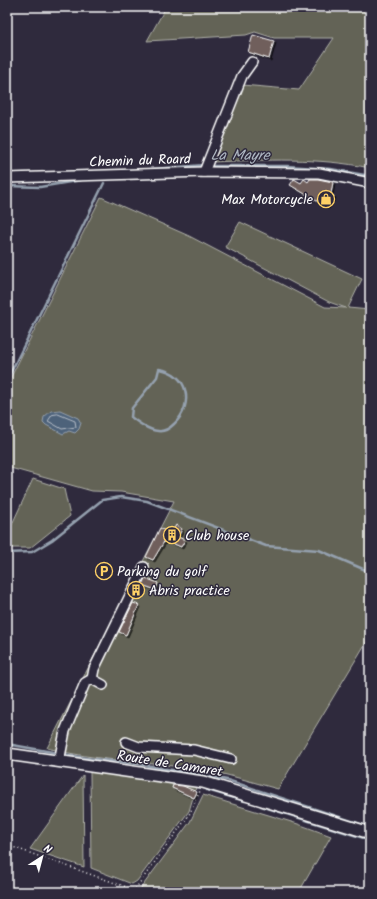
<svg xmlns="http://www.w3.org/2000/svg" width="377" height="899" font-family="Kalam,sans-serif">
<style>
.green{fill:#636456;stroke:#b1b2aa}
.water{fill:#4e627a;stroke:#95a1af}
.lines{fill:none;stroke-linecap:round;stroke-linejoin:round}
.shore{stroke:#b8c0ca;stroke-width:1}
.stream{stroke:#95a1af;stroke-width:2.5}
.building{fill:#6f5e5c;stroke:#fff;filter:url(#shadow)}
.minor-casing{stroke:#fff;stroke-width:12}
.major-casing{stroke:#fff;stroke-width:14}
.path{stroke:#fff;stroke-width:1.5;stroke-dasharray:1 3;stroke-linecap:butt}
.minor{stroke:#2f2a3d;stroke-width:9}
.major{stroke:#2f2a3d;stroke-width:11}
.labels{text-anchor:middle;stroke-width:3;stroke-linejoin:round;paint-order:stroke}
.street-label{font-size:14px;fill:#fff;stroke:#2f2a3d}
.poi-label{font-size:14px;fill:#fff;stroke:#2f2a3d;text-anchor:start}
.water-label{font-size:15px;font-style:italic;fill:#afb8c3;stroke:#2f2a3d}
</style>
<defs>
<filter id="shadow"><feDropShadow dx="2" dy="2" stdDeviation="0" flood-color="#0009"/></filter>
</defs>
<rect width="100%" height="100%" fill="#2f2a3d"/>
<filter id="ink" filterUnits="userSpaceOnUse"><feTurbulence type="fractalNoise" baseFrequency=".025" numOctaves="2"/><feDisplacementMap in="SourceGraphic" scale="8" xChannelSelector="R" yChannelSelector="G"/><feConvolveMatrix kernelMatrix="1 2 1 2 8 2 1 2 1" color-interpolation-filters="sRGB"/></filter>
<g filter="url(#ink)">
<g class="green">
<path d="M166,7H370V168C318,157 265,160 212,162L242,85L299,90L334,38H274L255,32L246,35L147,41Z"/>
<path d="M101,197L189,236L325,307L346,308L329,302L225,247L240,222L362,279L348,308L370,310V636L278,789C251,782 225,773 198,769C147,762 96,761 47,748L174,501L121,492L92,491L7,467V385Z"/>
<polygon points="33,479 64,489 70,516 30,548 7,548 7,535"/>
<polygon points="90,772 197,784 189,811 137,881 132,884 91,868"/>
<polygon points="83,775 84,867 30,849"/>
<polygon points="203,795 298,824 331,836 299,892 138,892 190,822"/>
</g>
<polygon class="water" points="60,410 78,418 81,423 79,429 75,433 69,431 63,434 46,425 43,422 44,417 51,411"/>
<g class="lines">
<polygon class="shore" points="58,414 75,421 76,427 62,429 48,421 52,415"/>
<g class="stream">
<polyline points="209,166 287,166 331,169 370,176"/>
<polyline points="140,170 204,165"/>
<polyline points="7,186 40,187 82,180"/>
<path d="M159,369C188,373 195,404 174,424C170,428 165,432 158,431C148,430 139,423 131,417L132,408L157,377Z"/>
<polyline points="7,380 104,183"/>
<polyline points="7,553 32,552 52,540 102,500 121,497 147,501 266,546 319,550 370,572"/>
<polyline points="7,744 86,758 139,764 227,780 370,827"/>
<polyline points="207,790 245,801"/>
<polyline points="261,806 370,840"/>
</g>
</g>
<g class="building">
<polygon points="253,35 274,41 269,59 248,52"/>
<polygon points="294,179 301,183 304,179 308,182 310,179 318,179 333,182 331,194 334,196 327,207 290,185"/>
<polygon points="176,525 182,529 178,537 185,540 181,547 165,540 153,560 146,557 160,528 171,534"/>
<polygon points="145,578 158,583 156,590 142,585"/>
<polygon points="133,603 139,605 126,635 119,632"/>
<polygon points="173,785 183,786 197,792 194,798 172,788"/>
</g>
<g class="lines">
<g class="minor-casing">
<g id="minor">
<polyline points="204,172 242,76 252,62"/>
<polyline points="7,178 204,172 319,173 370,183"/>
<polyline points="92,679 94,669 144,567"/>
<polyline points="126,742 139,747 194,750 231,759"/>
<polyline points="59,762 65,731 85,683 92,679 103,685"/>
</g>
</g>
<g class="major-casing">
<polyline id="major" points="7,754 203,782 370,833"/>
</g>
<g class="path">
<polyline points="7,845 135,890"/>
<polyline points="133,892 189,815 200,791"/>
</g>
<use href="#minor" class="minor"/>
<use href="#major" class="major"/>
</g>
</g>
<defs>
<g id="shop-ring" transform="scale(0.9)"><circle r="9.5" fill="#2f2a3d" stroke="#ffd166" stroke-width="1.5"/><path d="M-5-2.5h2.3a2.7 3.5 0 0 1 5.4 0H5L5.5 6h-11ZM-1.5-2.5h3a1.5 2.3 0 0 0-3 0Z" fill="#ffd166"/></g>
<g id="building-ring" transform="scale(0.9)"><circle r="9.5" fill="#2f2a3d" stroke="#ffd166" stroke-width="1.5"/><path d="M-4-6H4V6H1V3H-1V6H-4ZM-2.5-4.3h1.7v1.8h-1.7ZM.8-4.3h1.7v1.8H.8ZM-2.5-1h1.7V.8h-1.7ZM.8-1h1.7V.8H.8Z" fill="#ffd166"/></g>
<g id="parking-ring" transform="scale(0.9)"><circle r="9.5" fill="#2f2a3d" stroke="#ffd166" stroke-width="1.5"/><path d="M-3.5-5.5H1a3.5 3.5 0 0 1 0 7H-1V5.5H-3.5ZM-1-3.4V-.6H.8a1.4 1.4 0 0 0 0-2.8Z" fill="#ffd166"/></g>
</defs>
<g fill-rule="evenodd">
<use href="#shop-ring" x="326" y="199"/>
<use href="#building-ring" x="172" y="535"/>
<use href="#parking-ring" x="104" y="571"/>
<use href="#building-ring" x="136" y="590"/>
</g>
<g class="labels">
<g class="street-label">
<text transform="translate(140 160) rotate(-2)" y="5">Chemin du Roard</text>
<text transform="translate(170 763) rotate(9)" y="5">Route de Camaret</text>
</g>
<g class="poi-label">
<text x="313" y="204" text-anchor="end">Max Motorcycle</text>
<text x="185" y="540">Club house</text>
<text x="117" y="576">Parking du golf</text>
<text x="149" y="595">Abris practice</text>
</g>
<g class="water-label">
<text x="240" y="160">La Mayre</text>
</g>
</g>
<rect width="377" height="899" fill="none" stroke="#2f2a3d" stroke-width="24"/>
<rect x="12" y="12" width="353" height="875" fill="none" stroke="#fff" stroke-width="1.5" filter="url(#ink)"/>
<g transform="translate(42 857) rotate(36)" stroke="#2f2a3d" stroke-width="3" paint-order="stroke">
<path d="M0-3L7 15L0 10L-7 15Z" fill="#ffffff"/>
<text y="-6" font-size="11" font-weight="bold" text-anchor="middle" fill="#ffffff">N</text>
</g>
</svg>
